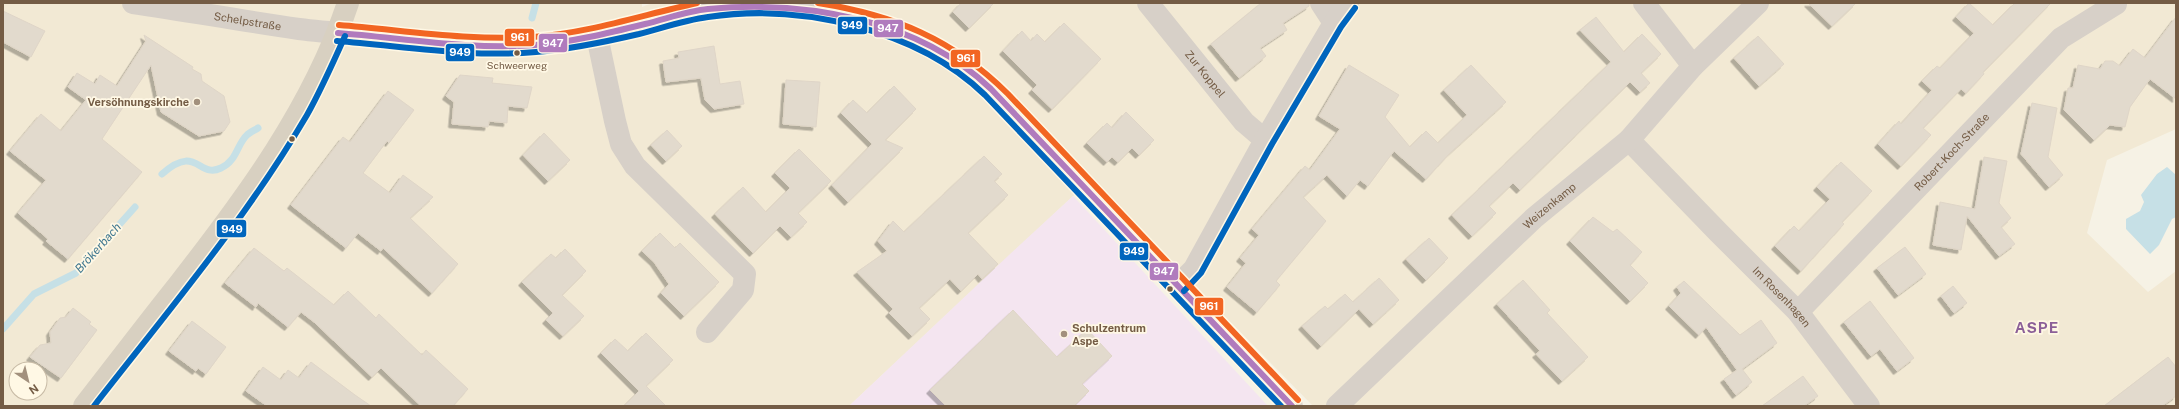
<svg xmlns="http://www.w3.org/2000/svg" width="2179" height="409" font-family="'Public Sans',sans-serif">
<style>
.residential{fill:#f2e9d4;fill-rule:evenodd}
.education{fill:#f4e5f0}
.water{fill:#c6e0e6}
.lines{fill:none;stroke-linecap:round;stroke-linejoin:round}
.stream{stroke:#c6e0e6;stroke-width:7}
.building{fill:#e2dacd;stroke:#dfd5c7;filter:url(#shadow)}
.minor{stroke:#d7d0c8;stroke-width:22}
.major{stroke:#d8d0c1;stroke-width:22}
.bus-1-casing{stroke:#fff8e5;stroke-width:9}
.bus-2-casing{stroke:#fff8e5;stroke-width:9}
.bus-3-casing{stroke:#fff8e5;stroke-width:9}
.bus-1{stroke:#b07bbd;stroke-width:6}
.bus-2{stroke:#0065bd;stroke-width:6}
.bus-3{stroke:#f26522;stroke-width:6}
.bus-dot{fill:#745c45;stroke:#fff8e5;stroke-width:1.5}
.poi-dot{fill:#a2907d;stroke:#fff8e5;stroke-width:1.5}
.labels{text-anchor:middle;stroke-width:3.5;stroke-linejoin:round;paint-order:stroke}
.bus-label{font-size:10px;fill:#745c45;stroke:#fff8e5}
.street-label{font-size:11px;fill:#745c45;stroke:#fff8e5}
.poi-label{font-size:11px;font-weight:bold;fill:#745c45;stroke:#fff8e5;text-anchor:end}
.water-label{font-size:12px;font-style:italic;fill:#417890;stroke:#fff8e5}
.district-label{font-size:15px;font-weight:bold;letter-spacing:1px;fill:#8c6098;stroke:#fff8e5}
.line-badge{stroke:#fff8e5;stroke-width:1.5}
.badge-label{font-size:11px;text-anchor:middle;font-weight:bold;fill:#fff}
</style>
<defs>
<filter id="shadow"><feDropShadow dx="-3.5" dy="3.5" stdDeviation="0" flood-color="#0004"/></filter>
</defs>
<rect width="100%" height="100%" fill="#f6f2e5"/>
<path class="residential" d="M3,3H642V7L652,3H2176V129L2107,160L2087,233L2148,292L2176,271V406H1313L1093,182L1073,196L849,406H3ZM16,369H40V393H16Z"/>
<polygon class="education" points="1073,196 1268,406 849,406 1009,255"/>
<polygon class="water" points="2167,167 2176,175 2176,217 2172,219 2159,245 2150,254 2126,229 2126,219 2140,211 2144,202 2141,195 2157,174"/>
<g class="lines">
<g class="stream">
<polyline points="532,18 536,3"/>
<path d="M162,174C197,143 198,179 221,168C237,161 237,144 247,135C250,132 255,130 258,128"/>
<polyline points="3,329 34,294 76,273 135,207"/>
</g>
</g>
<g class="building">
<polygon points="961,3 994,3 969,28 953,12"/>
<polygon points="1261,3 1309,3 1309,6 1283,23 1287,30 1260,48 1266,56 1239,78 1211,44"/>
<polygon points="1808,3 1856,3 1832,26"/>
<polygon points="1969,3 1993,25 2015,3 2051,3 1983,72 1984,74 1966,93 1961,89 1923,128 1931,135 1901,166 1878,144 1899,121 1901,124 1932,90 1922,81 1937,66 1940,68 1974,33 1956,17"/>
<polygon points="3,11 45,31 31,57 3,42"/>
<polygon points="1596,17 1624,52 1642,34 1661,54 1641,73 1650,83 1640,92 1630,82 1520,190 1513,183 1489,206 1496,213 1472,236 1452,215 1611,62 1580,30"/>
<polygon points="2176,17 2176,99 2150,79 2130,107 2125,127 2110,125 2094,140 2064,110 2068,88 2073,88 2078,65 2100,69 2105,61 2113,61 2120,66 2133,49 2145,58"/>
<polygon points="1064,23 1101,59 1052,109 1032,90 1037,85 1003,51 1022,31 1031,41 1037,34 1045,42"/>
<polygon points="144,35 193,67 192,69 201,74 202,81 224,96 230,122 224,131 199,136 161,112 151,65 102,139 142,172 68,259 46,241 48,239 18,213 46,180 10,151 41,114 61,131 86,100 68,87 77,73 95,84 100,75 117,86 146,41"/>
<polygon points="1758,36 1784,64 1759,86 1734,58"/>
<polygon points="714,46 720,84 740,81 744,104 714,109 705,100 701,78 666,82 663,61 679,58 678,52"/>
<polygon points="1349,65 1399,95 1385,117 1410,147 1426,131 1438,143 1467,115 1444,90 1471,65 1506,102 1449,154 1426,179 1394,151 1368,186 1360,180 1347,196 1327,175 1303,197 1326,221 1276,281 1280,285 1257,312 1227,287 1246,263 1240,258 1259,235 1252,229 1305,166 1310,170 1340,129 1319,116"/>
<polygon points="460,75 493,78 492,83 532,87 527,108 508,106 507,123 489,121 488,127 452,124 454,102 446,96"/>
<polygon points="786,80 820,82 816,127 783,124"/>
<polygon points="894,86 916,109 885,140 903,148 848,202 832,185 872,144 841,113 853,100 867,113"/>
<polygon points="388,91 414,110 389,143 387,141 363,173 390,193 403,175 433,197 410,218 458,264 432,293 383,248 381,251 358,233 346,248 291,205 343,137 350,142"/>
<polygon points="2032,103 2057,108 2048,157 2063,175 2049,187 2021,154"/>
<polygon points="1126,112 1154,140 1139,155 1132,148 1118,162 1112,157 1107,162 1087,143 1107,123 1112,128"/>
<polygon points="667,130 682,146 666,161 651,145"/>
<polygon points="544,133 570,160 548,181 523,155"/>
<polygon points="799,149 831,181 798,213 807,222 791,237 780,226 753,253 715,214 743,187 766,212 790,188 775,173"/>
<polygon points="984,156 1002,174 994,181 1008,195 968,233 998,264 982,279 978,274 961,291 950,279 919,308 930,319 912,336 889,313 893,309 857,272 887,251 878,241 893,221 904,232"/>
<polygon points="1984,157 2007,161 1999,203 2011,218 2001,227 2015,244 1999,256 1967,216 1961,250 1933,245 1940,202 1975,209"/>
<polygon points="1841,162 1872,191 1842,222 1844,224 1801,271 1775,246 1794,226 1799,231 1830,199 1817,187"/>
<polygon points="1593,217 1613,232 1617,229 1642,252 1630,265 1648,283 1630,301 1570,241"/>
<polygon points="660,233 675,248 680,243 719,282 684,316 661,293 669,284 654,262 642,251"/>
<polygon points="1429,238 1448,258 1426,280 1406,259"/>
<polygon points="1905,247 1926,274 1898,295 1877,268"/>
<polygon points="254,248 284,271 287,268 334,305 348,291 376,318 379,314 422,355 426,350 468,389 453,406 421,406 381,368 372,377 314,322 301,312 288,327 258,303 256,307 225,283"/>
<polygon points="565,249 586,271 562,295 584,316 563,336 546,320 553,313 522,282 551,254 556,258"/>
<polygon points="1379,278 1399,300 1373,324 1359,309 1321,346 1302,326 1325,306 1328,309 1345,294 1353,302"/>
<polygon points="1523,280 1550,310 1547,313 1588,357 1562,381 1536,354 1540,351 1497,304"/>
<polygon points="1684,281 1740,335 1761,320 1777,343 1742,369 1752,382 1736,395 1724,379 1737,370 1706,327 1699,335 1669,306 1681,293 1677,287"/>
<polygon points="1953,286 1967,303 1954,313 1941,296"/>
<polygon points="1870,301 1914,358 1897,371 1880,349 1871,356 1844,322"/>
<polygon points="73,308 91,322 89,324 97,330 61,378 30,357 40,345 51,343 50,332 60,318 66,317"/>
<polygon points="1013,310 1057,357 1087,329 1112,356 1082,384 1089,391 1074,406 946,406 930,390"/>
<polygon points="192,321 226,347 206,374 198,368 196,371 169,351"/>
<polygon points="646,333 673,360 646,386 666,406 624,406 639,391 601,353 615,339 628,351"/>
<polygon points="2168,357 2176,367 2176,396 2162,406 2104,406"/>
<polygon points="311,362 355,395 371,406 267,406 246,391 263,367 281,380 288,370 299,378"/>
<polygon points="1803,376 1818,396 1804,406 1762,406"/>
</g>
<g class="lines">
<g class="minor">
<path id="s1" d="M133,3C188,11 243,21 299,29C329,33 359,34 389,37C433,41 476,47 520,45C584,43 644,22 706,9C792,0 904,16 972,72C983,81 992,90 1002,100L1292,406"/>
<path id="s2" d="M1148,3L1244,122L1265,140"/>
<polyline points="1321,3 1334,23"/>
<polyline points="1644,3 1693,66"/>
<polyline points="597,36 615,121 621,144 635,166 745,274 743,290 707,332"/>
<path id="s3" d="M1629,140L1719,233L1798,312L1869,406"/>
<polyline points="1178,285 1194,269 1265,140 1334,23 1348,3"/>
<path id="s4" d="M1798,312L2061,38L2116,4"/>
<path id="s5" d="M1337,406L1534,218L1629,140L1693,66L1758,3"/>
</g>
<path class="major" d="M84,406C116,365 147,324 179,284C246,198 313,108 348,3"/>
<g class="bus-1-casing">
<path id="bus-1" d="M338,33C403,38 470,50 535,45C572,42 609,33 645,24C666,19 687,11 708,9C806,0 918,19 991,89L1292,406"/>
</g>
<g class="bus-2-casing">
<g id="bus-2">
<path d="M337,41C403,46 470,58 536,52C571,49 605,42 639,34C662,28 685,20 708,17C800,3 917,29 985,95L1281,406"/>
<polyline points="1184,291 1201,273 1272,144 1341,27 1355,8"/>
<path d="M94,406C168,311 246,219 307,115C321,90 333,63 345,36"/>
</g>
</g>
<g class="bus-3-casing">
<g id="bus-3">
<path d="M818,3C894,15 953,39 1008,94L1298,400"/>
<path d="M339,25C403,30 468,41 533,37C589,33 642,15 697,3"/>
</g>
</g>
<use href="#bus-1" class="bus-1"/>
<use href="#bus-2" class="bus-2"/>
<use href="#bus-3" class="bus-3"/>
</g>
<g class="bus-dot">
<circle cx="517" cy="53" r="3.5"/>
<circle cx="292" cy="139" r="3.5"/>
<circle cx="1170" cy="289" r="3.5"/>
</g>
<g class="poi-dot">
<circle cx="197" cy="102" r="4"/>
<circle cx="1064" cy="334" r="4"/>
</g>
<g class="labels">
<g class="bus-label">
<text x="517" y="69">Schweerweg</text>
</g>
<g class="street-label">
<text dy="4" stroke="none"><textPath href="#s1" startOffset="116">Schelpstraße</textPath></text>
<text dy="4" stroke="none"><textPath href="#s2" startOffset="91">Zur Koppel</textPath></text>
<text dy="4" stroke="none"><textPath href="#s4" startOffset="222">Robert-Koch-Straße</textPath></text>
<text dy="4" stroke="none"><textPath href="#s5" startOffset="292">Weizenkamp</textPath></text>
<text dy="4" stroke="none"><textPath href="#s3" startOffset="219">Im Rosenhagen</textPath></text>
</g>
<g class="poi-label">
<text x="189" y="106">Versöhnungskirche</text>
<text x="1072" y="332" text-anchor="start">Schulzentrum<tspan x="1072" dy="13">Aspe</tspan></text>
</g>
<g class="water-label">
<text transform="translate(98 248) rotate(-48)" y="4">Brökerbach</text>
</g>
<g class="district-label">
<text x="2037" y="333">ASPE</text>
</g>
</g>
<g class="line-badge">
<rect x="837" y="16" width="31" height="19" rx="4" fill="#0065bd"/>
<rect x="873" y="19" width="31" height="19" rx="4" fill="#b07bbd"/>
<rect x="504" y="28" width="31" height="19" rx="4" fill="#f26522"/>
<rect x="538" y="33" width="30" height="20" rx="4" fill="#b07bbd"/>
<rect x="445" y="43" width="30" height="19" rx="4" fill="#0065bd"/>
<rect x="950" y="49" width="31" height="19" rx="4" fill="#f26522"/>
<rect x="216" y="219" width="31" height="19" rx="4" fill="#0065bd"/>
<rect x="1119" y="242" width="30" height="19" rx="4" fill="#0065bd"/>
<rect x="1149" y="262" width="30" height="19" rx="4" fill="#b07bbd"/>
<rect x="1194" y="297" width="30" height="19" rx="4" fill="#f26522"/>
</g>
<g class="badge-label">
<text x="852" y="29">949</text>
<text x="888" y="32">947</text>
<text x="520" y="41">961</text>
<text x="553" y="47">947</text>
<text x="460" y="56">949</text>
<text x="966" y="62">961</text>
<text x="232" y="233">949</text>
<text x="1134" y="255">949</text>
<text x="1164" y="275">947</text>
<text x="1209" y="310">961</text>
</g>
<rect width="2179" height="409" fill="none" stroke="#745c45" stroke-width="8"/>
<g transform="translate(28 381) rotate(145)"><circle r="19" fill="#fff8e5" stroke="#c7baa5"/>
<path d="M0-3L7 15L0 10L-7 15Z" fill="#a2907d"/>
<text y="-6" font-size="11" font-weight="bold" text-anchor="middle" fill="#745c45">N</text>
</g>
</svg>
